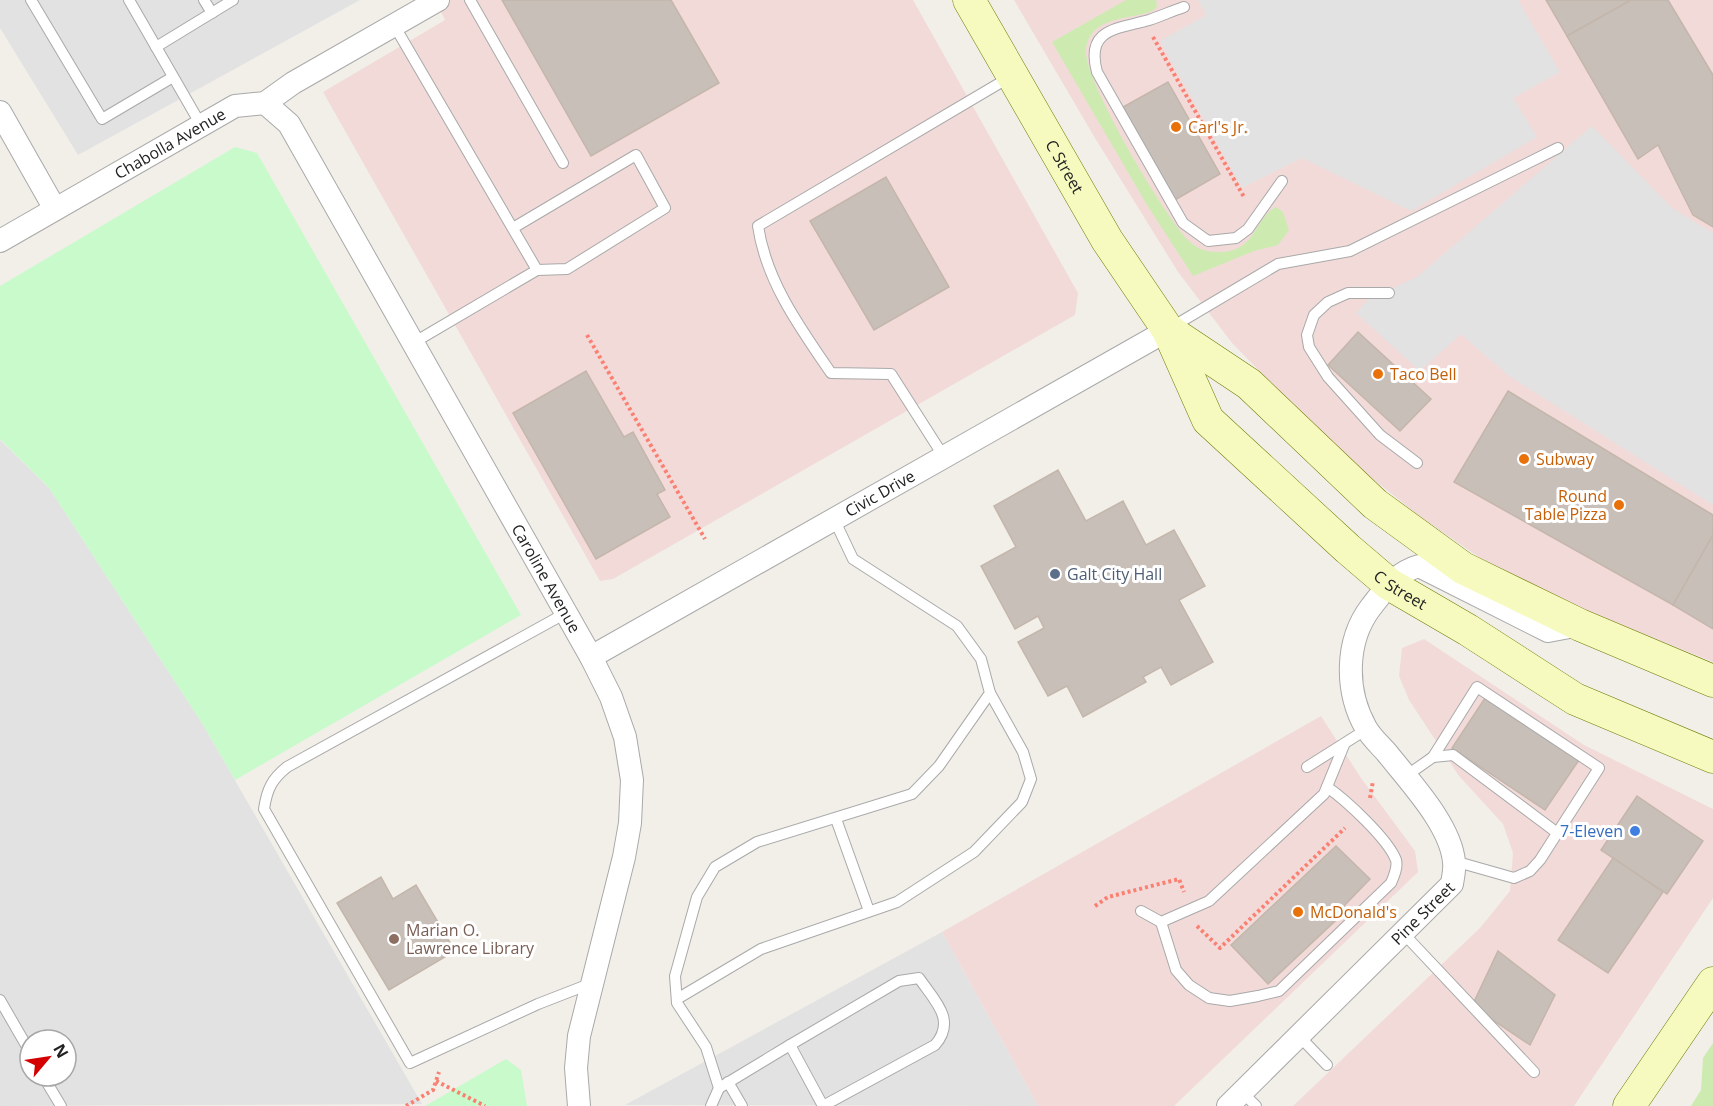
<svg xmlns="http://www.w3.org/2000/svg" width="1713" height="1106" font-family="'Open Sans',sans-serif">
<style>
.commercial{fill:#f2dad9}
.grass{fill:#cdebb0}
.park{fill:#c8facc}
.parking{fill:#e2e2e2;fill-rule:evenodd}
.building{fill:#c7bfb8;stroke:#c4b6ab;stroke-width:1.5}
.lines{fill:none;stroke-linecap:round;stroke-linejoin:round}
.lane-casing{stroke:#a9a9a9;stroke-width:12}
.street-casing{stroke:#a9a9a9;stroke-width:24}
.secondary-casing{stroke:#707d05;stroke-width:33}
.path{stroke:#fa8072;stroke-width:4;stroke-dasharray:3 3;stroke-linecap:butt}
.lane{stroke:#fff;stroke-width:10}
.street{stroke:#fff;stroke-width:22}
.secondary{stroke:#f7fabf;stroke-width:32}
.food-dot{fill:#e8710a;stroke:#fff;stroke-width:2}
.service-dot{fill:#5c6f8a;stroke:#fff;stroke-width:2}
.shop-dot{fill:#3f7fe0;stroke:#fff;stroke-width:2}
.education-dot{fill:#8d6e63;stroke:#fff;stroke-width:2}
.labels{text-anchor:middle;stroke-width:6;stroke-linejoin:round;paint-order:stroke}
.food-label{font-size:16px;fill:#c56008;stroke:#fff;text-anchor:start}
.street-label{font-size:16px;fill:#222;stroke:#fff}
.service-label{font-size:16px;fill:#4e5e75;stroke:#fff;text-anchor:start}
.shop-label{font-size:16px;fill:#366cbe;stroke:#fff;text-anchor:end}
.education-label{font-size:16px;fill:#785e54;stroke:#fff;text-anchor:start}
</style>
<rect width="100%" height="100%" fill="#f2efe9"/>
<g class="commercial">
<polygon points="435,0 913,0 1078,293 1075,315 613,579 600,581 323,92 445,20"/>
<polygon points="1014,0 1713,0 1713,662 1585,610 1480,558 1421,517 1341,454 1232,343 1178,272 1095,138"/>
<polygon points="1424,639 1584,745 1713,809 1713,898 1574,1106 1293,1106 1480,928 1510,891 1513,853 1503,824 1459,776 1409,700 1399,676 1402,648"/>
<polygon points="1321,716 1361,778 1415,851 1418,872 1174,1106 1038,1106 942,932"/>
</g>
<g class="grass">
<path d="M1126,0H1156L1157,6C1150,22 1090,9 1086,50C1083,79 1166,219 1189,241C1197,249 1207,252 1218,252C1256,253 1254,218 1276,207L1283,212L1289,230L1278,245L1254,251L1193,276L1147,205L1052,42Z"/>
<polygon points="1713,1043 1713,1106 1691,1106 1701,1090 1703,1058"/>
</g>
<g class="park">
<polygon points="235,147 257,153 521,615 235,780 203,725 49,488 0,439 0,286"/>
<polygon points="506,1059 521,1070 527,1106 425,1106"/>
</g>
<g class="parking">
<polygon points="0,0 360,0 78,155 0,28"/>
<polygon points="1198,0 1518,0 1560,72 1513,98 1537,137 1411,211 1302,158 1242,188 1160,41 1206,15"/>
<polygon points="1592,126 1672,208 1713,233 1713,505 1509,376 1461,334 1420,371 1356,313 1369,299 1417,277"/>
<path d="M0,440L49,488L203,725L422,1104L0,1106ZM30,1040H66V1076H30Z"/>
<polygon points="942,932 1038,1106 625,1105"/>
</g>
<g class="building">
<polygon points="502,0 671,0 719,83 591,156"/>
<polygon points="1546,0 1631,0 1567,36"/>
<polygon points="1631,0 1668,0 1713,75 1713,227 1693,215 1658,145 1638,159 1567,36"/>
<polygon points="1168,82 1220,174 1175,200 1123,107"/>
<polygon points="886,177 949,287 874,330 810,221"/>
<polygon points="1358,332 1431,399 1400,431 1328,365"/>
<polygon points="586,371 624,437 633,432 665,490 657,494 670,517 596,559 513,413"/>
<polygon points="1508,391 1713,515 1713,535 1673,605 1454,482"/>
<polygon points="1058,470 1086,521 1123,501 1146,545 1174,530 1205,586 1179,600 1213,662 1171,685 1161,667 1143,677 1146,682 1083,717 1067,686 1048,696 1018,642 1044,628 1038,616 1015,629 981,566 1016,547 994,506"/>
<polygon points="1713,535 1713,629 1673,605"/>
<polygon points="1485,698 1579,760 1545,810 1452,748"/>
<polygon points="1637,796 1703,841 1667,894 1601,850"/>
<polygon points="1336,846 1370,879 1344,906 1347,910 1268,984 1231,945"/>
<polygon points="1613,858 1663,892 1608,973 1558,940"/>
<polygon points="381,877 393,899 416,885 455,951 389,990 337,903"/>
<polygon points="1498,951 1555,995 1530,1045 1472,1006"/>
</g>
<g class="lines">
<g class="lane-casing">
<g id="lane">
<polyline points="31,0 102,119 173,77"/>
<polyline points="129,0 201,125"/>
<polyline points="204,0 212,13"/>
<polyline points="470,0 563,163"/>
<path d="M1184,7C1172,11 1161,16 1149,20C1118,29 1085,28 1097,72L1183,223L1208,241L1236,238L1248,229L1282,181"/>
<polyline points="394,25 537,270 413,343"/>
<polyline points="156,47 233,0"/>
<polyline points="513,228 636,155 665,208 567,269 537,270"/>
<polyline points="1389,293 1348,293 1328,302 1314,315 1307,335 1309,347 1328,377 1380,435 1417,463"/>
<polyline points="1172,327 1278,264 1350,251 1558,148"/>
<path d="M944,457L891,374L831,373C800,328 766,281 758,226L1010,77"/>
<path d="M566,613L287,767C272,779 267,789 264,809L410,1063L538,1004L592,983"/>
<polyline points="1433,757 1477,687 1599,768 1540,860 1530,871 1514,878 1454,861"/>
<polyline points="1307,767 1367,729"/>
<polyline points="1406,776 1433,757 1453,755 1556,832"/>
<polyline points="836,819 869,911"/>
<polyline points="1141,911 1161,922 1209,901 1324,794 1344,745"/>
<path d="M1161,922L1176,970L1189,985L1209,998L1230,1001L1258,996L1279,991L1391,883C1394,876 1398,867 1396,860C1388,839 1346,800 1327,787"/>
<polyline points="1403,933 1534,1072"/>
<polyline points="677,999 761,949 897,902 974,852 1022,802 1031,779 1023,752 990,693"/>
<polyline points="0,1000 30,1052"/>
<polyline points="1299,1036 1327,1065"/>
<path d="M790,1045L899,981L919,978C934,1000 957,1020 935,1045L823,1106"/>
<polyline points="43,1076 61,1106"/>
<polyline points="728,1082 742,1106"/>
<polyline points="719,1088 790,1045 823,1106"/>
<polyline points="1242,1092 1256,1106"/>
<polyline points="711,1106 719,1088 706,1047 677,1003 675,976 697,897 715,867 757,842 912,794 939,766 990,693 981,659 957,626 853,559 834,519"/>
</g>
</g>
<g class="street-casing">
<g id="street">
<path id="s1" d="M265,103L289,124L591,657L611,697L625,737L632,780L630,823L624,857L579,1036L576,1068L579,1106"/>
<polyline points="0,112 55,209"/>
<path id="s2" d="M0,241L235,106L265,103L293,83L438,0"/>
<path id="s3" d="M591,657L1168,330"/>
<path id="s4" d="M1228,1106L1452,884C1453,877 1455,869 1454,862C1451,825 1409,781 1387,753C1380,745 1371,737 1366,728C1345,691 1345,641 1371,607C1385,589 1397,572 1419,566L1548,631L1580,625"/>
</g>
</g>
<g class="secondary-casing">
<g id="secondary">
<path id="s5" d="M969,0L1107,240L1168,330L1208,420L1348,549L1389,584L1468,630L1575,699L1713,757"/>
<polyline points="1168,330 1249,384 1375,504 1463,568 1580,625 1713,681"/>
<polyline points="1629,1106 1713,983"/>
</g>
</g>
<g class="path">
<polyline points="1153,37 1244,197"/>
<polyline points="587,335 705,539"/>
<polyline points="1370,798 1373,781"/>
<polyline points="1095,906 1108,897 1179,879 1184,892"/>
<polyline points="1197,926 1220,948 1345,828"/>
<polyline points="436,1081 485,1106"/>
<polyline points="406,1106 433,1090 439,1072"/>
</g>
<use href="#lane" class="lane"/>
<use href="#street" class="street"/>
<use href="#secondary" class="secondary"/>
</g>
<g class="food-dot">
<circle cx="1176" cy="127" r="6"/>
<circle cx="1378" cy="374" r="6"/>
<circle cx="1524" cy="459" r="6"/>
<circle cx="1619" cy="505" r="6"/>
<circle cx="1298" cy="912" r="6"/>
</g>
<circle class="service-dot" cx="1055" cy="574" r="6"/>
<circle class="shop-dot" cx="1635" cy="831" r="6"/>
<circle class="education-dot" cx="394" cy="939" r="6"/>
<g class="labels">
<g class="food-label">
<text x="1188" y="133">Carl's Jr.</text>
<text x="1390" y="380">Taco Bell</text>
<text x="1536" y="465">Subway</text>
<text x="1607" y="502" text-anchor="end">Round<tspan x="1607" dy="18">Table Pizza</tspan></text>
<text x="1310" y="918">McDonald's</text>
</g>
<g class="street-label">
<text dy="6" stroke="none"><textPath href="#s2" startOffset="196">Chabolla Avenue</textPath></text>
<text dy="6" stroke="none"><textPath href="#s5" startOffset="192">C Street</textPath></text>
<text dy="6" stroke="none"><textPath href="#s3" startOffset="332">Civic Drive</textPath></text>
<text dy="6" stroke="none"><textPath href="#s1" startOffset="554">Caroline Avenue</textPath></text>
<text dy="6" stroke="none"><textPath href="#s5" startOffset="741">C Street</textPath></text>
<text dy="6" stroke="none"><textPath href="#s4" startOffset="274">Pine Street</textPath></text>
</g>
<g class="service-label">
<text x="1067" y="580">Galt City Hall</text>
</g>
<g class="shop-label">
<text x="1623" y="837">7-Eleven</text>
</g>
<g class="education-label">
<text x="406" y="936">Marian O.<tspan x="406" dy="18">Lawrence Library</tspan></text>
</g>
</g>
<g transform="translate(48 1058) rotate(61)"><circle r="28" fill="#ffffff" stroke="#a7a7a7" stroke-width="1.5"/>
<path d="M0-4.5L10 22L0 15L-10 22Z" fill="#d40000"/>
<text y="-9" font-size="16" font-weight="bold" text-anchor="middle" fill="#222222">N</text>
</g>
</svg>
